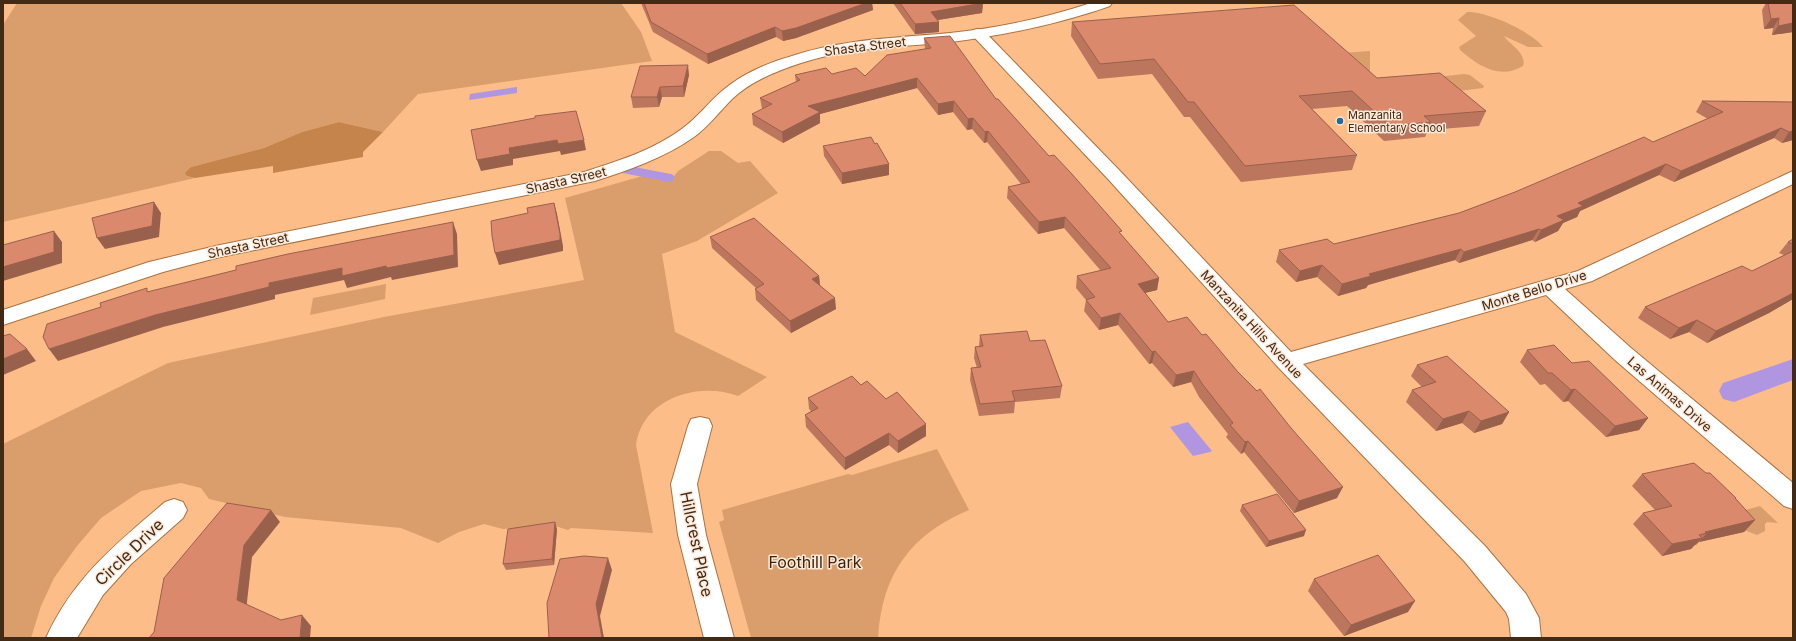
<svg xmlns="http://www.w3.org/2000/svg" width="1796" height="641" font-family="Inter,sans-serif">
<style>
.green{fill:#da9e6c}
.forest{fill:#c5844b}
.water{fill:#b096e0}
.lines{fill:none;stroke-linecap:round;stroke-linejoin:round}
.stream{stroke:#b096e0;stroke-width:8}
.canal{fill:#b096e0;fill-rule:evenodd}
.street-casing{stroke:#ac713e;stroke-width:2}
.secondary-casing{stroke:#ac713e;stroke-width:2}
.street{fill:#fff;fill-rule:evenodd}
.secondary{fill:#fff;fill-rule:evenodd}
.wall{fill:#bc765d}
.shaded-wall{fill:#99604c}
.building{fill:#db896c;stroke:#99604c}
.poi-dot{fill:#1a6fa0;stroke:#fde9d9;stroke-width:1.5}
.labels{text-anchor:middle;stroke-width:3;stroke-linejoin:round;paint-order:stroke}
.far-poi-label{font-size:11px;fill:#432a14;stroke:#fde9d9;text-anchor:start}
.street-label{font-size:13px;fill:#432a14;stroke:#fde9d9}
.near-street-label{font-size:16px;fill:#432a14;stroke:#fde9d9}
.near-park-label{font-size:16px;fill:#3f240b;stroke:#fde9d9}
</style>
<rect width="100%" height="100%" fill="#fdbd89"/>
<g class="green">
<polygon points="17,3 621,3 641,32 652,61 418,94 383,132 339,122 302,132 264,148 191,167 187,176 195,178 3,222 3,25"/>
<path d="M1467,12C1486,11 1531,31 1543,47H1528L1504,36C1510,45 1527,53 1523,66C1499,80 1479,66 1460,50L1459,47L1476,36L1458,20Z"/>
<polygon points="1370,51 1370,75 1341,53"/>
<polygon points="1464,74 1470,75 1484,86 1483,88 1451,92 1436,77"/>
<path d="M709,151H721L738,163L750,161L778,193L697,241L662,254L675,332L767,377L738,396C699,381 642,398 636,445L653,533L571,528L568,530L555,526L503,529L484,524L459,532L438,543L401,528L285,517L209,499L201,488L181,483L141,491L101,518L77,546L54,578L41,606L31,638H3V444L168,363L384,317L584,280L565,198L646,175L671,180L678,171Z"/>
<polygon points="386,284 385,299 310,315 313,298"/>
<path d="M937,449L969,510C910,535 882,574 878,638H751L719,522L724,520L722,510L848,474L852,475Z"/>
<polygon points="1760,506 1778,523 1767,522 1765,524 1765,531 1757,535 1744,530 1738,512"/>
</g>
<polygon class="forest" points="339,122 383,132 363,152 363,157 273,173 273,166 195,178 187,176 185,173 191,167 264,148 302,132"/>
<g class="water">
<polygon points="517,87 517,93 469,100 470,94"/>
<polygon points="1188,422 1212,451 1210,452 1193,456 1170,427"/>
</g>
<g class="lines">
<polyline class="stream" points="618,168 670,178"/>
<polygon class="canal" points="1793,359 1793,380 1734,402 1723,399 1719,391 1723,383"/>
<g class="street-casing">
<g id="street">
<polygon points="978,29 983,30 1120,171 1291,352 1578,271 1793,171 1793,184 1592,281 1565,289 1631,348 1793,483 1793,509 1784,506 1615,360 1546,295 1303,364 1485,546 1526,594 1539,618 1541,638 1511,638 1509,619 1506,612 1465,562 1278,367 1108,179 973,36 971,33 973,30"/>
<polygon points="700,417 709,419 712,426 697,484 706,535 734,638 704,638 678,535 671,484 688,426 691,419"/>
<path d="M174,499L183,502L187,510L183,518L131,564L103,595L77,638H46C73,578 116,544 165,502Z"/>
</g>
</g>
<g class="secondary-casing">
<path id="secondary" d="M1091,3H1112L1110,6C1059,24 1005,35 951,42C901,47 850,47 801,63C777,71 751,81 732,99C719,112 709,126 694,137C664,158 629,170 595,181L220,257L163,272L3,325V310L149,262L220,245L584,172C618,161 654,150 683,128C698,117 708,103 722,91C742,74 767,63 792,56C843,39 896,38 950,33C997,28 1046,18 1091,3Z"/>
</g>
<use href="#street" class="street"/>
<use href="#secondary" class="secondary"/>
</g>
<g class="wall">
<polygon points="641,3 872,3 873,10 796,38 783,41 776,37 708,64 653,32"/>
<polygon points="893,3 983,3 982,13 938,20 939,32 915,34"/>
<polygon points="1766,3 1793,3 1793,32 1772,35 1773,28 1764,29 1762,10"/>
<polygon points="1072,22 1377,78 1486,111 1479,126 1428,130 1425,137 1384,141 1347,106 1312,109 1357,155 1352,170 1241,182 1190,117 1184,117 1152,74 1098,79 1071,36"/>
<polygon points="924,38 996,99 1121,235 1159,278 1157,290 1145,293 1168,322 1337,498 1294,513 1244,452 1241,454 1226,437 1228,434 1199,397 1191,382 1173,387 1152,363 1149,364 1118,325 1099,330 1084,311 1086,300 1076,288 1077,276 1101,271 1064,228 1038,234 1007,198 1008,187 1021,184 987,142 984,143 972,129 967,130 953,112 938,115 917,88 820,114 820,123 783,143 753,125 752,114 762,109 760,98 796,82 795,75 832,74 865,76 925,49"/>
<polygon points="689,75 684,97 662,97 659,107 633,108 631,97"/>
<polygon points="1702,101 1793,102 1793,140 1782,143 1774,138 1674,182 1659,175 1580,211 1577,217 1563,223 1558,231 1535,242 1532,240 1459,263 1455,260 1368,285 1366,288 1338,296 1317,277 1296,282 1276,262 1279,250 1334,244 1459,213 1653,142 1708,119 1696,112"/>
<polygon points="823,146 889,175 842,184 824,156"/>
<polygon points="710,237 819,276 820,285 836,309 791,333 756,300 755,289 756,288 712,248"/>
<polygon points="1793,239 1793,299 1769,313 1707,343 1689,332 1670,339 1638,318 1645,307 1752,271 1784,255 1779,253 1788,242"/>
<polygon points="980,335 1030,341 1062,386 1060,398 1015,402 1014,413 979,416 970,380 971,368 977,368 974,358 975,347 979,346"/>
<polygon points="1527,350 1572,363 1648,418 1639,430 1606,437 1568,401 1563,402 1545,384 1540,385 1520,362"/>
<polygon points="1417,365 1509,412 1502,424 1474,433 1462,423 1436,431 1406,402 1412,390 1422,387 1411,376"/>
<polygon points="861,385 886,399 926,424 926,436 898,453 889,445 845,470 806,427 805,415 811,411 809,409 808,398"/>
<polygon points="1706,473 1736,498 1736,499 1755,520 1744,532 1699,542 1696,545 1694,545 1691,549 1662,556 1633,524 1643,513 1655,510 1632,486 1642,474"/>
<polygon points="1242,505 1304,536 1266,547 1240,511"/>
<polygon points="557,529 554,565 506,570 503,564"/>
<polygon points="1314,579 1408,612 1344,636 1308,591"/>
</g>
<g class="shaded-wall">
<polygon points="866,3 872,3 873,10 796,38 783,41 782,31"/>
<polygon points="983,3 982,13 931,21 931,12"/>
<polygon points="1779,18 1773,28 1764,29 1771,19"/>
<polygon points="939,22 939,32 915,34 915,24"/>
<polygon points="1793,23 1793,32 1772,35 1778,26"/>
<polygon points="775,27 776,37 708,64 707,54"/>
<polygon points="688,65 689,75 684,97 683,86"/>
<polygon points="917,78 917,88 820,114 820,123 783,143 782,132 808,106"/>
<polygon points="660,87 662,97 659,107 657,97"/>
<polygon points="954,101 953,112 938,115 938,104"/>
<polygon points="973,118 972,129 967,130 968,119"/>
<polygon points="1781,128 1774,138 1674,182 1681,171"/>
<polygon points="988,131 987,142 984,143 985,132"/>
<polygon points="1793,131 1793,140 1782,143 1789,132"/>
<polygon points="557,140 584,140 586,150 561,155 560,151 513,159 513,165 481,171 477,160 509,148"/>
<polygon points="889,164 889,175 842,184 842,173"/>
<polygon points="1666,164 1659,175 1580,211 1577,217 1563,223 1558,231 1535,242 1541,230 1557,216 1578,203"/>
<polygon points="154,202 161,213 159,237 105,249 97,238"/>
<polygon points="554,203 557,214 563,246 563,251 499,265 495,253"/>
<polygon points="1065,217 1064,228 1038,234 1039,222"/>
<polygon points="453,222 457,234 458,267 392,280 391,277 347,288 344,280 275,295 275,299 163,327 58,361 49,349 155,315 269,283 342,268"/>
<polygon points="1539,229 1532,240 1459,263 1464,252"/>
<polygon points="54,231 62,242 62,263 3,281 3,267"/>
<polygon points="1461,249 1455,260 1368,285 1366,288 1338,296 1342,284 1369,274"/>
<polygon points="1322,265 1317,277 1296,282 1300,271"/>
<polygon points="819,276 820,287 812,279"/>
<polygon points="1159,278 1157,290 1136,295 1138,284"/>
<polygon points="1793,293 1793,299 1769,313 1707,343 1716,331"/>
<polygon points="835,298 836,309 791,333 790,321"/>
<polygon points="1120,313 1118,325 1099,330 1101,318"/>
<polygon points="1697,320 1689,332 1670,339 1679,328"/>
<polygon points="27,349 36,361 3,375 3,359"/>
<polygon points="1155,351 1152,363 1149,364 1152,352"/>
<polygon points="1194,371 1191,382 1173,387 1176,375"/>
<polygon points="1575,389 1568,401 1563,402 1571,390"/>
<polygon points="1469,411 1462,423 1436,431 1443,419"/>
<polygon points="1509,412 1502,424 1474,433 1481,421"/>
<polygon points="1648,418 1639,430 1606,437 1615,426"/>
<polygon points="926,424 926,436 898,453 898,441"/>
<polygon points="889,433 889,445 845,470 845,458"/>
<polygon points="1248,441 1244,452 1241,454 1245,442"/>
<polygon points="1343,487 1337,498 1294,513 1299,501"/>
<polygon points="271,510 280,522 252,557 246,611 237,600 244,545"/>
<polygon points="1755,520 1744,532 1699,542 1707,533 1705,532"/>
<polygon points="555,522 557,529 554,565 552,559"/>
<polygon points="1306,530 1304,536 1266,547 1269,541"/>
<polygon points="1702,538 1691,549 1662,556 1672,544"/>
<polygon points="608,558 612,570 600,616 604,638 602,638 596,604"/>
<polygon points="1415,601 1408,612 1344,636 1351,625"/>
<polygon points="302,615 311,626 310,638 300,638"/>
</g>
<g class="building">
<polygon points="644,3 866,3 796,28 782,31 775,27 707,54 651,22"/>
<polygon points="900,3 983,3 931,12 939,22 915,24"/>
<polygon points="1768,3 1793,3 1793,23 1778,26 1779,18 1771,19"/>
<polygon points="1294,5 1377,78 1440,73 1486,111 1424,116 1431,122 1390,126 1352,91 1299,96 1357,155 1245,166 1194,102 1188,102 1154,59 1100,64 1072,22"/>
<polygon points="950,36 996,99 998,99 1049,156 1054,155 1071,173 1122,231 1119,232 1159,278 1138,284 1168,322 1187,317 1202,335 1206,334 1238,372 1257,391 1260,389 1291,428 1343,487 1299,501 1248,441 1245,442 1230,425 1233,423 1203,385 1194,371 1176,375 1155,351 1152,352 1120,313 1101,318 1086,300 1095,297 1077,276 1111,268 1065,217 1039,222 1008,187 1030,182 988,131 985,132 973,118 968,119 954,101 938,104 917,78 808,106 820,112 782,132 752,114 772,104 760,98 800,80 795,75 826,68 832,74 856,68 865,76 887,55 931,48 924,38"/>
<polygon points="688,65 683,86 660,87 657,97 631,97 640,66"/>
<polygon points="1702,101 1793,102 1793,131 1789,132 1781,128 1681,171 1666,164 1578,203 1583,206 1557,216 1564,220 1541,230 1539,229 1464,252 1461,249 1369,274 1371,276 1342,284 1322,265 1300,271 1279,250 1327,239 1334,244 1459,213 1515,192 1644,137 1653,142 1723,112"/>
<polygon points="576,111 584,140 558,144 557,140 509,148 510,154 477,160 471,130 535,118 535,116"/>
<polygon points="871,137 875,144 877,143 889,164 842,173 823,146"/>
<polygon points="154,202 152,226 97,238 92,218"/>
<polygon points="554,203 560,234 560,240 495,253 492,236 491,221 528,213 527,208"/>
<polygon points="754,218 819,276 812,279 835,298 790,321 755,289 764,284 710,237"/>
<polygon points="453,222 454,255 387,268 386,266 342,276 342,268 269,283 269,287 155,315 49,349 43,337 47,324 101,307 100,303 147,288 147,292 236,270 236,266 288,254"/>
<polygon points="54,231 54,252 3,267 3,245"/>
<polygon points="1793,239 1793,244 1788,242"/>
<polygon points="1793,251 1793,293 1778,301 1716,331 1697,320 1679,328 1645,307 1742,266 1752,271"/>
<polygon points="1027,331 1030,341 1045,340 1062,386 1012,391 1015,401 980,404 971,368 981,367 975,347 983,346 980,335"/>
<polygon points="10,334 27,349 3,359 3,336"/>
<polygon points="1554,345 1572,363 1589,361 1648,418 1615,426 1575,389 1571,390 1552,373 1548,373 1527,350"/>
<polygon points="1447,356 1509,412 1481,421 1469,411 1443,419 1412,390 1436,382 1417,365"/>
<polygon points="852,376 861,385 867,381 886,399 897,392 926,424 898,441 889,433 845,458 805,415 818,408 808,398"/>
<polygon points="1694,463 1706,473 1710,473 1736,498 1735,498 1755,520 1705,532 1707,533 1699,535 1702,538 1672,544 1643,513 1672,506 1642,474"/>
<polygon points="1277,494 1306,530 1269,541 1242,505"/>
<polygon points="227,503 271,510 244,545 237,600 281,620 302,615 300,638 149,638 154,632 164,578"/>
<polygon points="555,522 552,559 503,564 508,529"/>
<polygon points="1378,555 1415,601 1351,625 1314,579"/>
<polygon points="584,556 608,558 596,604 602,638 549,638 547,603 560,559"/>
</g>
<circle class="poi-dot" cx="1340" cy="121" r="4"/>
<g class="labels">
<g class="far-poi-label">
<text x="1348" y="119">Manzanita<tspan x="1348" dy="13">Elementary School</tspan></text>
</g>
<g class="street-label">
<text transform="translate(865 46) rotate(-7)" y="5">Shasta Street</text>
<text transform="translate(566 180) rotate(-13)" y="5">Shasta Street</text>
<text transform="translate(248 245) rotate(-12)" y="5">Shasta Street</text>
<text transform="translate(1534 290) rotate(-17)" y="5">Monte Bello Drive</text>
<text transform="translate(1252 324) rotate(47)" y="5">Manzanita Hills Avenue</text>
<text transform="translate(1670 394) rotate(41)" y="5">Las Animas Drive</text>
</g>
<g class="near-street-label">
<text transform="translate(697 544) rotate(78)" y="6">Hillcrest Place</text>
<text transform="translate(129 552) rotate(-44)" y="6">Circle Drive</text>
</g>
<g class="near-park-label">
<text x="815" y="568">Foothill Park</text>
</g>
</g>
<rect width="1796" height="641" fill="none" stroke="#432a14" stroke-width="8"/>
</svg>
